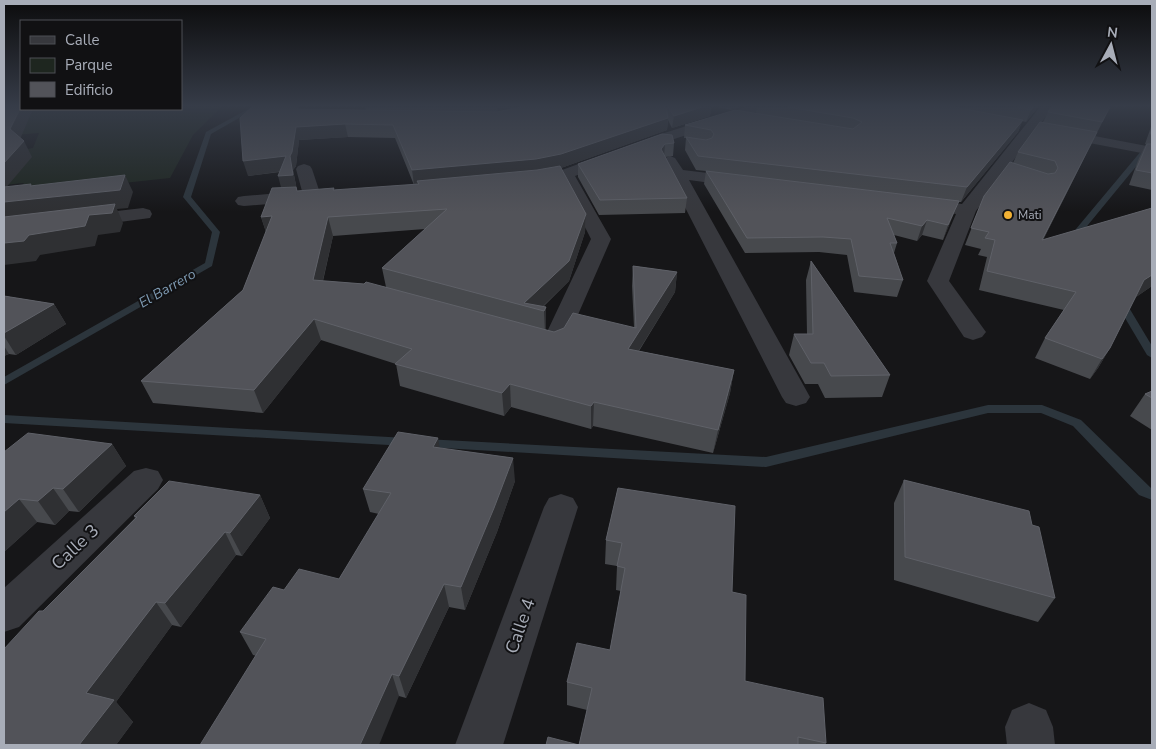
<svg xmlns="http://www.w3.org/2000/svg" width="1156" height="749" font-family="'Nunito Sans',sans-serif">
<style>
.green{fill:#1e261f}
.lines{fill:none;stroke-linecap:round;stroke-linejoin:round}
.stream{fill:#2c353c;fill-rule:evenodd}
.minor{fill:#37383d;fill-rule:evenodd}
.wall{fill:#47494d;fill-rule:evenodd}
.shaded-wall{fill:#2f3033}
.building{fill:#525359;stroke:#5f6168}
.poi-dot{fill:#f2b134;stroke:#111113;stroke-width:2}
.labels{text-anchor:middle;stroke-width:4;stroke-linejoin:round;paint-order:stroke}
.far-poi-label{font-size:12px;fill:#a8adb8;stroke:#111113;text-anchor:start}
.far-water-label{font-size:14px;font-style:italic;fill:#7f9bb3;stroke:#111113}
.near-street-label{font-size:18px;fill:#a8adb8;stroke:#111113}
</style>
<rect width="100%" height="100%" fill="#161618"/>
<polygon class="green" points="181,107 221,107 193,135 170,178 12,195 24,183 4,185 4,153 33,148 39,133 4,136 21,109 181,109"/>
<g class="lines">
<g class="stream">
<polygon points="252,107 258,107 211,134 191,197 220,232 212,266 4,385 4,377 205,263 212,232 183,197 206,132"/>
<polygon points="1152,143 1152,147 1083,231 1089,242 1082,244 1075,231 1076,229 1147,144"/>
<polygon points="1120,298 1125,301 1152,346 1152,358 1147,355 1115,301"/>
<polygon points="988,405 1042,405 1081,420 1152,489 1152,500 1139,495 1073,426 1041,413 988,413 766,467 425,447 420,446 419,443 420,440 425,439 766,457"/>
<polygon points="4,415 406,438 411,439 412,442 411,445 406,446 4,423"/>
</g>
<g class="minor">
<path d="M746,107H765L763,110L665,142L575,176L611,239L563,349C551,353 528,349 520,338L524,333L533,330L546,334L591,239L561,180L527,186L521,185L519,181L521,177L562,170L655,136Z"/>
<polygon points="1040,107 1053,107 976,211 949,281 986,332 982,337 973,340 964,337 927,281 956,214 912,208 909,204 912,200 918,199 962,204"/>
<polygon points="1058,129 1152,147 1152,155 1053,136 1051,133 1053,130"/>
<polygon points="670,156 675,158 683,170 741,177 747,178 749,182 747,186 741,187 689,180 810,397 806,403 796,406 786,403 782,397 668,174 662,161 665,158"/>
<polygon points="304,164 310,166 312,169 321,196 318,200 244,206 238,205 235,201 238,197 244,196 302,191 296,169 298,166"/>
<polygon points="143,208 150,210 152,214 150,218 82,227 75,225 73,221 75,217 82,215"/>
<polygon points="146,468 158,471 163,480 158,489 19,627 4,632 4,588 134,471"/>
<polygon points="561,494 573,498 578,507 503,745 455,745 544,507 549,498"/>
<polygon points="1029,703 1046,710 1053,727 1055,745 1007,745 1005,727 1012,710"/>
</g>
</g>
<g class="wall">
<path d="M365,107H711L710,116L672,128L668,120L667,130L561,168L586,214L585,232L569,281L543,307H546V330L554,332L634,327L632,286L633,266L677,272L675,292L639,351L734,370L730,393L713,453L593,426L591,429L511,407L504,416L400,386L396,364L321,340L263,413L153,403L141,381L243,290L266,232L261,217L282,188L280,172L248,176L299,109L366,110ZM348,137L395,138L414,185L334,190V188L297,191V190L293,170L296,166L299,140ZM425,229L382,268L386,287L364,284L323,281L333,236Z"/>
<polygon points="718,107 740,107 731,110"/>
<polygon points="757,107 1038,107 1026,122 1022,121 1018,132 961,202 958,202 943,240 922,235 917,241 894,235 897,243 894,253 903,280 897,297 854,292 847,255 819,252 745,253 704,184 706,171 696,170 685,150 686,138 684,138 685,125 756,113"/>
<polygon points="1110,107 1043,240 1152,208 1152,286 1136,297 1110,348 1098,368 1090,379 1035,358 1045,338 1064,310 979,290 987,257 978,255 981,249 965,245 984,196 1013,163 1018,152 1043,122 1048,112"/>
<polygon points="1152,124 1152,190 1129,185 1139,158 1146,144 1145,144"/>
<polygon points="662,134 674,143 673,156 665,157 687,198 685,213 599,215 578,177 578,164"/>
<polygon points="811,261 890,375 882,397 825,398 818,384 805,384 789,355 794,334 807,334 806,280"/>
<polygon points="4,296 54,304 66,324 16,355 9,354 4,356"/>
<polygon points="1152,391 1152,430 1130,416 1145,394"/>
<polygon points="112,444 126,466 79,512 69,511 55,525 37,522 4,552 4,452"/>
<polygon points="440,448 515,481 497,532 465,610 449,607 406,698 253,655 240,632 284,590 339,579 379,514 370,512 363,489"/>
<polygon points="904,480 1032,525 1055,598 1038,622 894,580 894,503"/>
<polygon points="618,488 732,592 745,681 826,743 825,745 546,745 579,745 587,710 567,705 567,682 610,650 621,591 616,590 617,566 605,564 606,540"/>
<polygon points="260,495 270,518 242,556 236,555 181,627 172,625 116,702 133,722 116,745 4,745 43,611 135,518 134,516"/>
</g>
<g class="shaded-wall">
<polygon points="21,107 21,109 33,109 18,144 10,129"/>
<polygon points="497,107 524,107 498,113"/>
<polygon points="702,107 711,107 710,116 672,128 674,116"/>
<polygon points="731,107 740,107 731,110"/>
<polygon points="1033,107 1038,107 1026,122 1031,110"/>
<polygon points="668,118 667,130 561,168 537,173 417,181 418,184 414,185 412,170"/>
<polygon points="1023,120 1018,132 961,202 967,187"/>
<polygon points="345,124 348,137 299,140 296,166 293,170 297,190 282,191 278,176 290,156 296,127"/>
<polygon points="1097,132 1091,145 1034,258 1042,240"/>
<polygon points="24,141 32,157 4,190 4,163"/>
<polygon points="665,144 664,157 661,149"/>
<polygon points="286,156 290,170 248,176 243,161"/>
<polygon points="125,175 133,192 128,208 117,209 123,223 120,232 98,235 95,246 40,255 36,261 4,265 4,202 30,186 31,184 39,198"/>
<polygon points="959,201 953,216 943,240 948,225"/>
<polygon points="586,214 585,232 569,281 540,309 524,303"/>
<polygon points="272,216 267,235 261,217"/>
<polygon points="328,217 333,236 318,301 313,280"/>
<polygon points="927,220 922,235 917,241 922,226"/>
<polygon points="677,272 675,292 626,371 628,349"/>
<polygon points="1152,275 1152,286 1133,299 1144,280"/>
<polygon points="54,304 66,324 16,355 4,336 4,333"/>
<polygon points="546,307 546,329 545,332 544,311"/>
<polygon points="314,319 321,340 263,413 254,390"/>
<polygon points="4,346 9,354 4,356"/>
<polygon points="1110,348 1098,368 1090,379 1102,359"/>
<polygon points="734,370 730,393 713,453 718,430"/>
<polygon points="510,384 511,407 504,416 502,393"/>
<polygon points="594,402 593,426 591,429 591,406"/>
<polygon points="438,438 442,460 433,447"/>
<polygon points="112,444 126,466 79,512 63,489"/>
<polygon points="513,458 515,481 497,532 465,610 461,587"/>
<polygon points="53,488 69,511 55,525 38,501"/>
<polygon points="260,495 270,518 242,556 230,533"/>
<polygon points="19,499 37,522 4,552 4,512"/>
<polygon points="225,532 236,555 181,627 165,603"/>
<polygon points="444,584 449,607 406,698 399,676"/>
<polygon points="156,602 172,625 116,702 133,722 116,745 79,745 86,693"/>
<polygon points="392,674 399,696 379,745 360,745"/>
</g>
<g class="building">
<polygon points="4,107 21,107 10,129 24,141 4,163"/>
<polygon points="252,107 297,107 299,109 497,112 521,107 666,107 668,118 561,154 536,159 412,170 393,125 345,124 296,127 292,152 290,156 293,175 278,176 286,156 243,161 240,118"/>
<polygon points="668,107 702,107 674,116"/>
<polygon points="788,107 954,107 1023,120 967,187 698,156 686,137 706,140 712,138 714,134 711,130 685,125 735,110 853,129 862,122 853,118"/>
<polygon points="1017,107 1033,107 1031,110"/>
<polygon points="1051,107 1110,107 1102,122 1048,112"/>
<polygon points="1040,122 1097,132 1042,240 1152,208 1152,275 1144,280 1110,348 1102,359 1045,338 1076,292 987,271 995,240 985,238 989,232 971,228 984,196 1010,162 1048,174 1055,173 1058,168 1055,161 1018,152"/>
<polygon points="1152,128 1152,134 1150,134"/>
<polygon points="662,134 672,135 674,143 665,144 661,149 687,198 600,200 578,164"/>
<polygon points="1147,144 1152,144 1152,173 1136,170"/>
<polygon points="560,166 586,214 569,261 524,303 546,307 544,311 382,268 447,209 328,217 313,280 364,284 366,282 554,332 564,328 573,313 636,328 633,266 677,272 628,349 734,370 718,430 594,402 591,406 510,384 502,393 395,364 412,349 314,319 254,390 141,381 243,290 272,216 261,217 272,188 296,187 297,191 334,188 333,190 419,184 417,181 537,170"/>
<polygon points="706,171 959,201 948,225 927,220 922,226 887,218 897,243 890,243 903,280 859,276 851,239 823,237 747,238"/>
<polygon points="125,175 120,190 4,202 4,187 31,184 30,186"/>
<polygon points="115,204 112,213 89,215 85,226 29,235 24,241 4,243 4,217"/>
<polygon points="811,261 890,375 831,376 824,363 811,363 794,334 813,334"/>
<polygon points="4,296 54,304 4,333"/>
<polygon points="1152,391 1152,398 1145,394"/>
<polygon points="398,432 438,438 433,447 513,458 494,508 461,587 444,584 399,676 392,674 360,745 200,745 266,639 240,632 273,587 284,590 299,569 339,579 391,493 363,489"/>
<polygon points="28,433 112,444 63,489 53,488 38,501 19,499 4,512 4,452"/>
<polygon points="904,480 1029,511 1032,525 1039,527 1055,598 905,557"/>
<polygon points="169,481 260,495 230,533 225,532 165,603 156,602 86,693 114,700 79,745 4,745 4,649 39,611 43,611 137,517 134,516"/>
<polygon points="618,488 735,506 732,592 746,595 745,681 823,698 826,743 798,737 798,745 546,745 548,737 579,745 592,688 567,682 577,643 610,650 625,568 617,566 622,543 606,540"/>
</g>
<linearGradient id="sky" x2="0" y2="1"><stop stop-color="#0c0c0d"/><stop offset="0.5" stop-color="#363c48"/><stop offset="1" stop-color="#363c48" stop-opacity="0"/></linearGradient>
<rect width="1156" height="212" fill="url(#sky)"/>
<circle class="poi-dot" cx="1008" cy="215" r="5"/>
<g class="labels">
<g class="far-poi-label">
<text x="1018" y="219">Mati</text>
</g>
<g class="far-water-label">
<text transform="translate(167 288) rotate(-30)" y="5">El Barrero</text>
</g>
<g class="near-street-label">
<text transform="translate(75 547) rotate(-43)" y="6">Calle 3</text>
<text transform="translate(520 626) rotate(-71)" y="6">Calle 4</text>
</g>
</g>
<rect width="1156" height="749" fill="none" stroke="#a8adb8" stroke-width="10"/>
<rect x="20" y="20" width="162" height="90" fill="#111113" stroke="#4d4f55"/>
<rect x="30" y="36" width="25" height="8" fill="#37383d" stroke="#4d4f55"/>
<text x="65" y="45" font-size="15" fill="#a8adb8">Calle</text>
<rect x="30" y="58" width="25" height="15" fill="#1e261f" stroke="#4d4f55"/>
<text x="65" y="70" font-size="15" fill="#a8adb8">Parque</text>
<rect x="30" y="82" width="25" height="15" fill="#525359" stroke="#4d4f55"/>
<text x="65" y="95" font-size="15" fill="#a8adb8">Edificio</text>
<g transform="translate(1111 45) rotate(7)" stroke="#111113" stroke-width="4" paint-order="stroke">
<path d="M0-4L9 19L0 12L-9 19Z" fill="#a8adb8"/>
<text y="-8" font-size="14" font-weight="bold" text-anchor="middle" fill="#a8adb8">N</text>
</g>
</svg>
